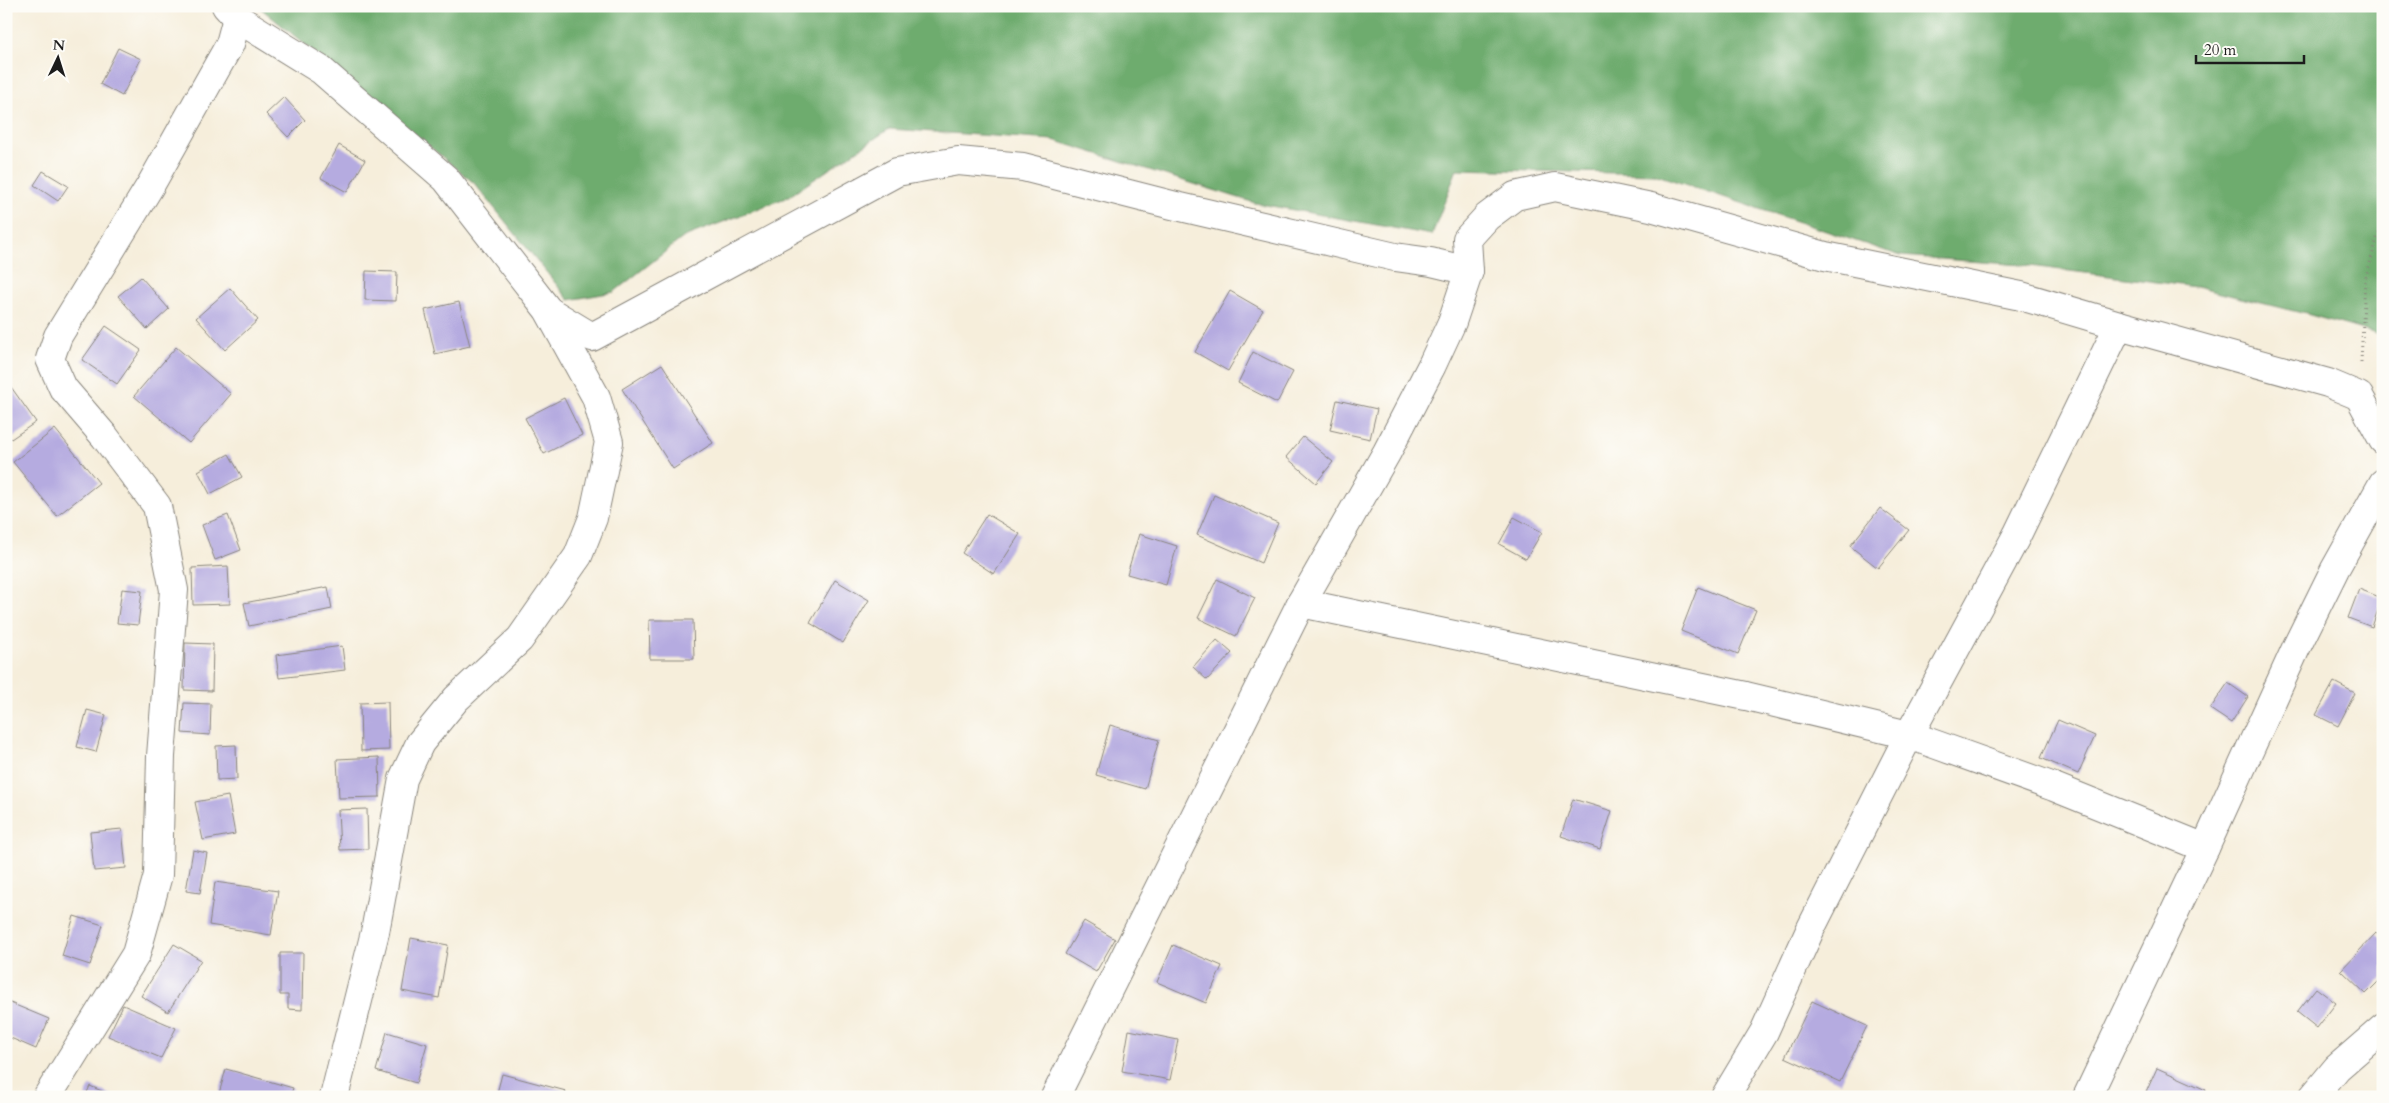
<svg xmlns="http://www.w3.org/2000/svg" width="2389" height="1103" font-family="Cardo,serif">
<style>
.forest{fill:#6eac6e;stroke:#456445}
.building{fill:#b5abe0}
.lines{fill:none;stroke-linecap:round;stroke-linejoin:round}
.street-casing{stroke:#89857c;stroke-width:30}
.path{stroke:#89857c;stroke-width:3;stroke-dasharray:1 4;stroke-linecap:butt}
.street{stroke:#fff;stroke-width:28}
</style>
<rect width="100%" height="100%" fill="#fdfcf7"/>
<filter id="ink" filterUnits="userSpaceOnUse"><feTurbulence type="fractalNoise" baseFrequency=".02" numOctaves="2"/><feDisplacementMap in="SourceGraphic" scale="10" xChannelSelector="R" yChannelSelector="G"/><feConvolveMatrix kernelMatrix="1 2 1 2 8 2 1 2 1" color-interpolation-filters="sRGB"/></filter>
<filter id="wash" filterUnits="userSpaceOnUse"><feTurbulence type="fractalNoise" baseFrequency=".0096" numOctaves="4" result="noise"/><feDisplacementMap in="SourceGraphic" scale="20" xChannelSelector="R" yChannelSelector="G"/><feGaussianBlur stdDeviation="1.12" result="paint"/><feColorMatrix in="noise" values="0 0 0 0 0 0 0 0 0 0 0 0 0 0 0 0 0 1.4 0 .05"/><feComposite in="paint" operator="in"/></filter>
<g filter="url(#wash)">
<rect width="100%" height="100%" fill="#f6eedb"/>
<polygon class="forest" points="258,6 2383,6 2383,350 2377,334 2310,315 2196,287 2022,265 1901,256 1654,174 1457,169 1432,235 1255,203 1053,140 889,129 788,197 684,237 614,292 569,300 474,183"/>
<g id="blocks">
<g class="building">
<polygon points="118,48 141,59 122,96 100,84"/>
<polygon points="284,97 305,120 288,137 266,114"/>
<polygon points="339,145 365,160 347,192 321,178"/>
<polygon points="43,171 68,186 58,201 34,185"/>
<polygon points="366,271 397,272 396,301 365,300"/>
<polygon points="141,277 169,309 147,329 118,296"/>
<polygon points="230,288 258,320 225,350 196,318"/>
<polygon points="1230,291 1263,310 1228,371 1195,352"/>
<polygon points="459,302 470,346 435,354 425,310"/>
<polygon points="106,326 141,350 117,384 82,360"/>
<polygon points="176,347 231,394 189,443 134,396"/>
<polygon points="1253,352 1293,372 1277,403 1238,383"/>
<polygon points="662,364 713,443 673,469 622,389"/>
<polygon points="6,380 36,422 11,439 6,433"/>
<polygon points="564,398 582,435 544,454 525,418"/>
<polygon points="1337,400 1377,409 1370,439 1330,430"/>
<polygon points="55,429 99,483 57,516 13,462"/>
<polygon points="1303,437 1333,462 1316,483 1286,457"/>
<polygon points="229,454 242,477 210,494 198,471"/>
<polygon points="1214,495 1278,523 1261,563 1197,535"/>
<polygon points="1880,508 1909,530 1878,568 1850,546"/>
<polygon points="987,514 1020,534 994,574 962,553"/>
<polygon points="228,515 241,550 215,560 202,525"/>
<polygon points="1514,517 1542,532 1526,559 1499,544"/>
<polygon points="1139,534 1177,546 1166,585 1127,574"/>
<polygon points="228,566 230,604 193,605 192,568"/>
<polygon points="1217,579 1255,598 1236,636 1198,618"/>
<polygon points="835,580 869,600 843,643 810,623"/>
<polygon points="328,587 332,609 249,626 244,603"/>
<polygon points="1698,587 1756,610 1738,654 1681,631"/>
<polygon points="122,589 142,591 138,625 117,623"/>
<polygon points="2359,589 2382,598 2372,627 2348,618"/>
<polygon points="649,620 693,620 694,659 650,659"/>
<polygon points="1217,640 1232,653 1207,680 1193,667"/>
<polygon points="185,643 213,644 212,691 184,690"/>
<polygon points="342,646 345,670 279,678 276,655"/>
<polygon points="2334,682 2355,693 2338,726 2316,715"/>
<polygon points="2228,683 2248,697 2231,723 2210,709"/>
<polygon points="388,702 389,750 361,751 360,703"/>
<polygon points="184,703 211,704 210,735 182,733"/>
<polygon points="87,710 106,715 96,752 77,747"/>
<polygon points="2058,720 2095,736 2078,774 2041,758"/>
<polygon points="1110,725 1159,740 1145,789 1096,775"/>
<polygon points="236,745 237,779 217,780 216,746"/>
<polygon points="379,757 380,797 339,798 337,759"/>
<polygon points="228,796 235,834 203,840 195,802"/>
<polygon points="1573,799 1612,811 1600,849 1561,836"/>
<polygon points="367,809 368,849 340,850 338,810"/>
<polygon points="122,829 126,868 94,871 90,832"/>
<polygon points="193,850 207,853 200,893 186,891"/>
<polygon points="215,882 278,891 271,935 209,925"/>
<polygon points="74,916 103,925 90,965 62,956"/>
<polygon points="1084,921 1115,939 1096,972 1065,954"/>
<polygon points="2376,933 2383,940 2383,977 2366,994 2341,970"/>
<polygon points="411,938 448,945 439,998 402,991"/>
<polygon points="174,944 201,960 168,1012 141,996"/>
<polygon points="1173,945 1222,966 1206,1003 1157,982"/>
<polygon points="280,953 303,953 302,1010 288,1009 288,995 280,995"/>
<polygon points="2316,988 2336,1003 2317,1028 2297,1012"/>
<polygon points="1812,1001 1867,1026 1840,1082 1785,1057"/>
<polygon points="8,1002 49,1019 36,1049 6,1036 6,1006"/>
<polygon points="123,1005 176,1028 161,1058 108,1036"/>
<polygon points="1129,1030 1178,1040 1170,1080 1122,1071"/>
<polygon points="387,1032 427,1044 416,1083 376,1071"/>
<polygon points="2157,1068 2206,1090 2203,1097 2144,1097"/>
<polygon points="226,1069 293,1088 290,1097 218,1097"/>
<polygon points="502,1074 566,1091 564,1097 496,1097"/>
<polygon points="90,1086 116,1097 85,1097"/>
</g>
</g>
</g>
<g filter="url(#ink)">
<use href="#blocks" fill-opacity="0" stroke="#89857c" stroke-width="1"/>
<g class="lines">
<g class="street-casing">
<g id="street">
<polyline points="226,6 237,18 321,70 446,179 548,310 596,397 609,442 593,518 578,556 520,639 456,699 420,743 403,779 375,932 334,1097"/>
<polyline points="549,311 592,337 897,172 958,161 1023,167 1172,205 1395,257 1431,262 1469,271"/>
<polyline points="1301,603 1746,696 1909,735 2054,787 2205,848"/>
<polyline points="47,1097 136,954 158,875 161,756 174,590 157,506 105,437 63,388 50,359 58,336 150,186 230,44 237,18"/>
<polyline points="1055,1097 1301,603 1387,452 1432,365 1452,322 1469,271 1467,239 1487,217 1515,196 1555,187 1651,207 1825,256 2021,296 2119,325"/>
<polyline points="1725,1097 1764,1032 1811,928 1909,735 2017,535 2119,325 2328,383 2359,396 2383,440"/>
<polyline points="2087,1097 2205,848 2296,648 2335,569 2383,483"/>
<polyline points="2313,1097 2337,1068 2383,1028"/>
</g>
</g>
<polyline class="path" points="2361,362 2365,280 2383,218"/>
<use href="#street" class="street"/>
</g>
</g>
<rect width="2389" height="1103" fill="none" stroke="#fdfcf7" stroke-width="25"/>
<g transform="translate(58 58) rotate(4)" stroke="#fdfcf7" stroke-width="4" paint-order="stroke">
<path d="M0-4L9 19L0 12L-9 19Z" fill="#1c1c1c"/>
<text y="-8" font-size="14" font-weight="bold" text-anchor="middle" fill="#1c1c1c">N</text>
</g>
<path d="M2196 55v8h108v-8" fill="none" stroke="#1c1c1c" stroke-width="2.5"/>
<text x="2204" y="55" font-size="15" fill="#1c1c1c" stroke="#fdfcf7" stroke-width="4" paint-order="stroke">20 m</text>
</svg>
